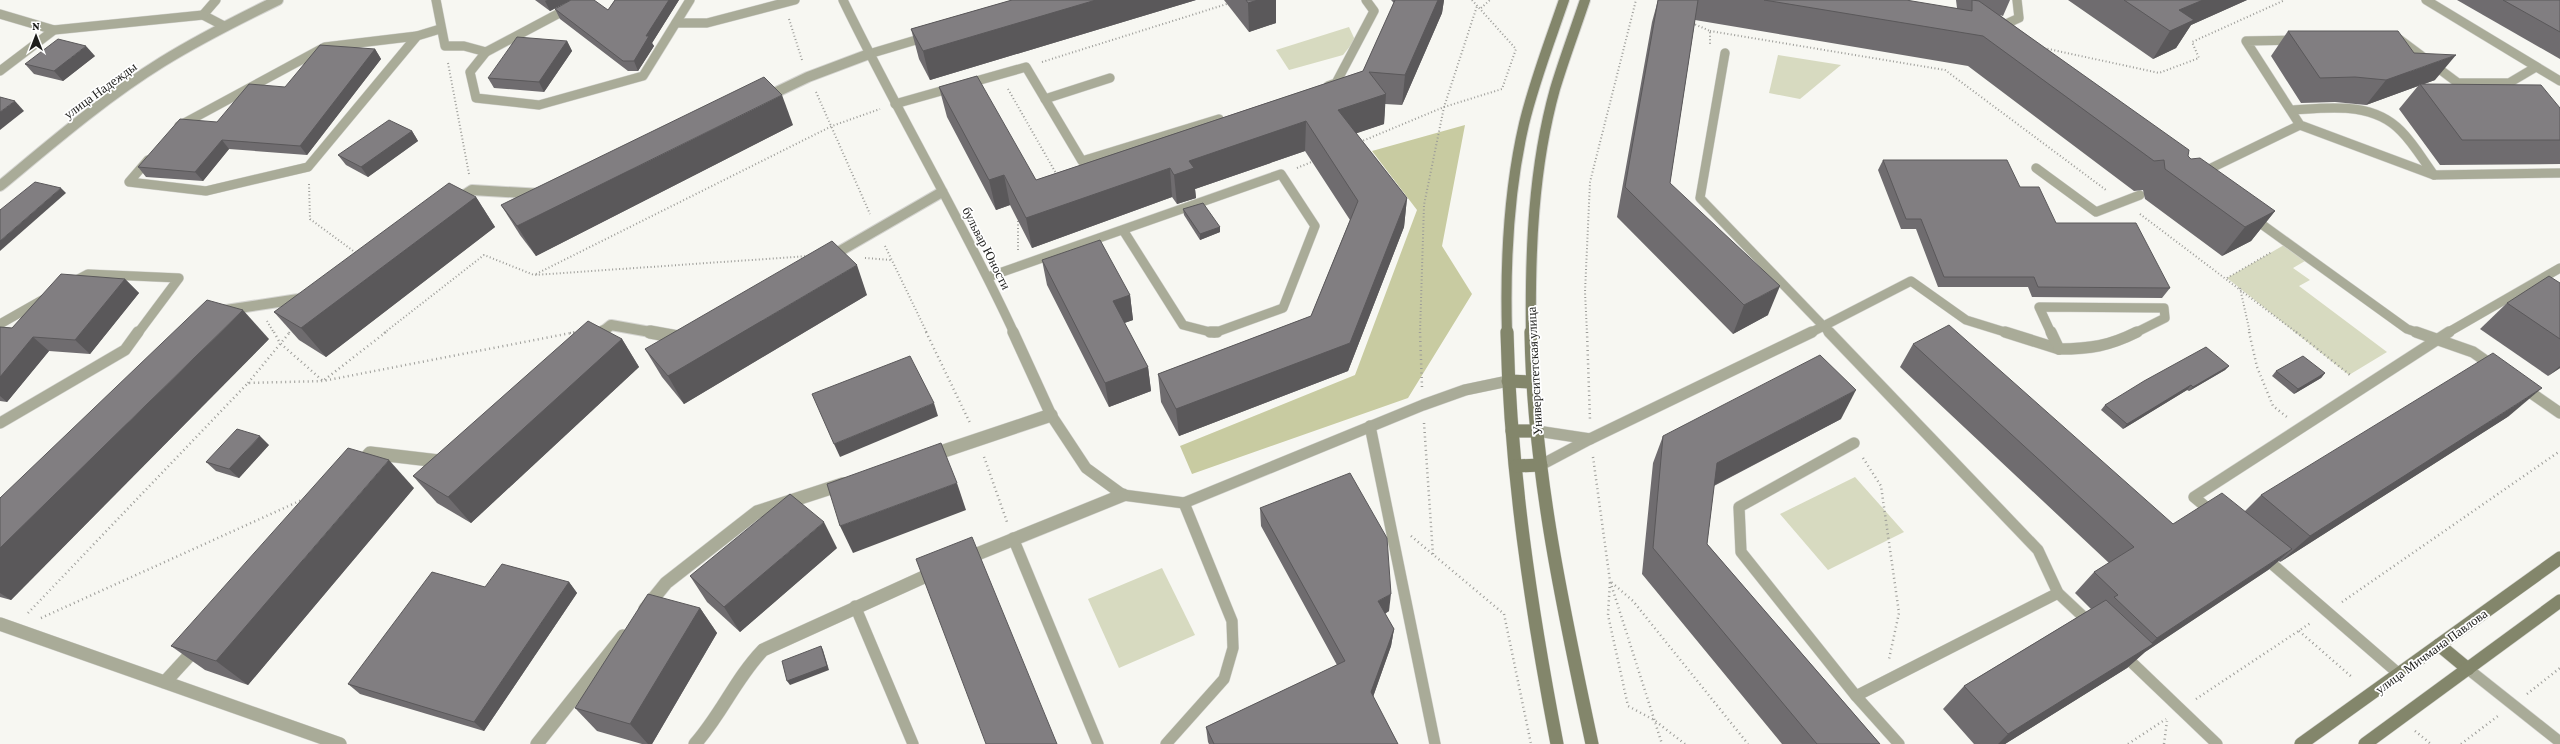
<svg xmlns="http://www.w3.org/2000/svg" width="2560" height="744" font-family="'Crimson Pro',serif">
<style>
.green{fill:#d7dac0}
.forest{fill:#c8cba1}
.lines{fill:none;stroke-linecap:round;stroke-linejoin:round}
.service-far1-casing{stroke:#d4d4d0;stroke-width:10}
.service-casing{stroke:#d4d4d0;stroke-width:12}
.minor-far1-casing{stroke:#d4d4d0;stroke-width:12}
.minor-casing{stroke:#d4d4d0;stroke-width:14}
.secondary-far1-casing{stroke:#d4d4d0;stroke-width:12}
.secondary-casing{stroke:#d4d4d0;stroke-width:14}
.path-far1{stroke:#9c9c98;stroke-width:2;stroke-dasharray:1 2.5;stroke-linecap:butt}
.path{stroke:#9c9c98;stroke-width:2.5;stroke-dasharray:1 3.5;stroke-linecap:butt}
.service-far1{stroke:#a9ab98;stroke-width:9}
.service{stroke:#a9ab98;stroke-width:11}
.minor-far1{stroke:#a9ab98;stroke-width:10}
.minor{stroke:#a9ab98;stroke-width:13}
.secondary-far1{stroke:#83866b;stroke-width:10}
.secondary{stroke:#83866b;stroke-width:13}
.wall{fill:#6f6c6f}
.shaded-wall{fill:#5a585a}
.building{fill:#817e81;stroke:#5a585a}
.labels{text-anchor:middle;stroke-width:3.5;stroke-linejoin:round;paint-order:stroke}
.street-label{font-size:13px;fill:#1d1d1b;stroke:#fff}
</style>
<rect width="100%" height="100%" fill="#f7f7f2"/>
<g class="green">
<polygon points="1349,27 1355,40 1343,55 1289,70 1276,50"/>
<polygon points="1778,55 1841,65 1800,99 1769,93"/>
<polygon points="2284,245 2305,261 2293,268 2310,280 2299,286 2387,352 2349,375 2227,278"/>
<polygon points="1855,477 1904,532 1828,570 1780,514"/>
<polygon points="1162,568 1195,635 1119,668 1088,599"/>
</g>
<polygon class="forest" points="1465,125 1442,246 1472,294 1408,398 1192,474 1180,446 1355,375 1417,210 1372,151"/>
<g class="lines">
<g class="service-far1-casing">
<g id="service-far1">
<polyline points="216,0 203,15 224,26"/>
<polyline points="436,0 445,46 464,46 486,52"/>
<polyline points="584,0 486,52 470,72 476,98 539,105 643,76 690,0"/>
<path d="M843,0C897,112 962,220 1014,333"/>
<polyline points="2426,0 2560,81"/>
<polyline points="0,14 54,30"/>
<polyline points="676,23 707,23 795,0"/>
<polyline points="1997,28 2019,18 2017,0"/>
<polyline points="2399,39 2458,83 2509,83 2536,67"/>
<polyline points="2295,40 2246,41 2300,125 2434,175 2560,173"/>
<polyline points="1725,53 1700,198 1830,333"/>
<polyline points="869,54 926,37"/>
<polyline points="0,71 54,30 203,15"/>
<polyline points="1328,86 1336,83 1374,11 1366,0"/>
<polyline points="1045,99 1110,78"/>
<polyline points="895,104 1026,67 1082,161 1219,119"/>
<path d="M2291,110C2329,108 2372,101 2401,131C2414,144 2423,160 2434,175"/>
<polyline points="179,126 325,47 417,36"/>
<polyline points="148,160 129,182 206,191 308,167 417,36 440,29"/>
<polyline points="2036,168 2096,212 2140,195"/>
<polyline points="2201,173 2300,125"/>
<polyline points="2253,218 2407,329 2419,333"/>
<polyline points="988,277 1281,174 1315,226 1283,308 1214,333 1183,325 1123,230"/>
<polyline points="73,282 88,274 179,278 138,333"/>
<polyline points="0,324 44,299"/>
<polyline points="1810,333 1911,281 1966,320 2008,333"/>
<polyline points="2051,333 2039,307 2164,308 2165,318 2135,333"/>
<polyline points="2447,333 2560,268"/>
</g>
</g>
<g class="service-casing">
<g id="service">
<polyline points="1013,332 1051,415 1086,468 1123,495 1184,503 1423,405 1465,390 1508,381"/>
<polyline points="1210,332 1217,332"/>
<polyline points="1829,332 2038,550 2058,593 2090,623"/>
<polyline points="2005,332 2059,349"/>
<polyline points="2051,332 2059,349"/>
<polyline points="2416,332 2473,352 2493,366"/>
<path d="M2059,349C2090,349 2109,346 2137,332"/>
<polyline points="2524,388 2560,413"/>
<polyline points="0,423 125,350 138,332"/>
<polyline points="1370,426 1435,744"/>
<polyline points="1537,431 1590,439"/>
<polyline points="1854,443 1739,507 1741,552 1856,696 1899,744"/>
<polyline points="1541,465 1590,439 1812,332"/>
<polyline points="2213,513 2194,497 2449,332"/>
<polyline points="1013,538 1098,744"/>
<polyline points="2264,557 2399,674"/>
<polyline points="855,606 913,744"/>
<polyline points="2124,655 2217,744"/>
<polyline points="2468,669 2560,742"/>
<polyline points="1856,696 2058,593"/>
<polyline points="1166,744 1224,679 1233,648 1232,621 1184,503"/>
</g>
</g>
<g class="minor-far1-casing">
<g id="minor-far1">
<polyline points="764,98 808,77 869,54"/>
<path d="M0,186C52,143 104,98 162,62C199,39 239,19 278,0"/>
<polyline points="455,201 472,190 543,194"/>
<polyline points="828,258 942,192"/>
<polyline points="223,313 226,310 305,298"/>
<polyline points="601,333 611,325 656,333"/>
</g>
</g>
<g class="minor-casing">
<g id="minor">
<polyline points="650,332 683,338"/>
<polyline points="592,341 603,332"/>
<polyline points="929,456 1051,415"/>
<polyline points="358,467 370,453 447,462"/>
<polyline points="965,559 1123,495"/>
<polyline points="645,609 666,583 757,512 843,484"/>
<polyline points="0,624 340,744"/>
<polyline points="165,682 198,646"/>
<polyline points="537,744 623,636"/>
<path d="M695,744C721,715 736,678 763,650L937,571"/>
</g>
</g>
<g class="secondary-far1-casing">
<g id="secondary-far1">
<path d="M1507,333C1505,263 1508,193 1524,124C1534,82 1550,41 1564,0"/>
<path d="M1531,333C1530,252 1533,168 1555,89C1564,59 1575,30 1585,0"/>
</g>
</g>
<g class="secondary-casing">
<g id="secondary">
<path d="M1507,332C1510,470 1531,609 1557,744"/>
<path d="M1531,332C1533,471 1563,608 1592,744"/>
<polyline points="1508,381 1533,382"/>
<polyline points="1512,431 1537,431"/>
<polyline points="1516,466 1541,465"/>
<polyline points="2439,645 2468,669"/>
<polyline points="2301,744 2560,558"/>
<polyline points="2365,744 2560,601"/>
</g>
</g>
<g class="path-far1">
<polyline points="1481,8 1490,0"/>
<polyline points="789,19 802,60"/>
<polyline points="1692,23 1710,31 1710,45"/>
<polyline points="1710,31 1945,70 2106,190"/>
<polyline points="2044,48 2159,73 2199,58 2192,42 2285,0"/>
<polyline points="1042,62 1230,3"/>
<polyline points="448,63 469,174"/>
<polyline points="1008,89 1057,175"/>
<polyline points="816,92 870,214"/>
<polyline points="1360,142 1444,107 1502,89 1516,49 1472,0"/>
<polyline points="1297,168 1314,161"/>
<polyline points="309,184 310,219 356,253"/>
<polyline points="2140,214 2297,333"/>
<polyline points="885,246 927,333"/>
<polyline points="1018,250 1018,220 1020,218"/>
<polyline points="865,258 891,260"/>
<polyline points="536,274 832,126 880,109"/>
<polyline points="2227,278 2272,252"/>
<polyline points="2240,288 2250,333"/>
<polyline points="267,321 274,333"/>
<polyline points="289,333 292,329"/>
<polyline points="384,333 484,255 534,275 809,256"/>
<polyline points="570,333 576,332"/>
<polyline points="1420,333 1424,205 1444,107 1477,6"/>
<polyline points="1587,333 1585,292 1590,182 1636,0"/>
</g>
<g class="path">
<polyline points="274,332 280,343 323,381 386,332"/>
<polyline points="926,332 970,423"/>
<polyline points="1420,332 1422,387"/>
<polyline points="1587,332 1590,420"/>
<polyline points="2249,332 2257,367 2273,406 2287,417"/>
<polyline points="2296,332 2350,375"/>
<polyline points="248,383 290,332"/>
<polyline points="1424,423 1433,555"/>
<polyline points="984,457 1007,522"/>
<polyline points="1593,457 1610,581 1662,744"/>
<polyline points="1863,458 1881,486 1899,613 1889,659"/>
<polyline points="1411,536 1504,614 1531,744"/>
<polyline points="2342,602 2560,451"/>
<polyline points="28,613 248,383 323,381 576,332"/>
<polyline points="41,618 304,499"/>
<polyline points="2299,631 2353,678"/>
<polyline points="2527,694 2560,668"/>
<polyline points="2196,699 2312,622"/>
<polyline points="2415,731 2431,744"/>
<polyline points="1685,744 1654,720 1628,706 1608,615 1610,581 1633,601 1748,744"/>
<polyline points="2128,744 2166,719"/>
<polyline points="2164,744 2167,721"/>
<polyline points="2461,744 2498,716"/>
</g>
<use href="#service-far1" class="service-far1"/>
<use href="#service" class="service"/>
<use href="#minor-far1" class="minor-far1"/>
<use href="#minor" class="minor"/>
<use href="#secondary-far1" class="secondary-far1"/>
<use href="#secondary" class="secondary"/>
</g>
<g class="wall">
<polygon points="535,0 571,0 550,11"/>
<polygon points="615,0 679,0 652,43 654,46 638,71 628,71 560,19 555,9 608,10"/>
<polygon points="1012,0 1196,0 930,80 919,59 911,29"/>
<polygon points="1224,0 1276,0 1276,23 1249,32"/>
<polygon points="1391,0 1444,0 1442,13 1402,105 1385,104 1384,124 1356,133 1407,198 1404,227 1348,371 1179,436 1161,402 1158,374 1311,316 1350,220 1305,151 1195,189 1196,198 1177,204 1172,197 1032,248 1010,205 996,210 947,117 939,87 1036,180 1363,71 1394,3"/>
<polygon points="1658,0 1764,0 1957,8 1956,0 2010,0 2003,16 2000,15 2188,156 2191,159 2275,211 2251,241 2222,256 2145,199 2143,190 2134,191 1968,66 1695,20 1670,183 1768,315 1733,334 1617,217 1652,22"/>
<polygon points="2068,0 2247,0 2191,25 2176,48 2153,59"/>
<polygon points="2457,0 2560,0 2560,59"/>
<polygon points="2288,31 2435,80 2424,84 2560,108 2560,164 2440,165 2399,109 2418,86 2366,105 2335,102 2301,103 2271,56"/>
<polygon points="567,41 572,51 544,92 494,88 488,78"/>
<polygon points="375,49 381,59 307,155 229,149 203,181 146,177 138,167 217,122 285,87"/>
<polygon points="95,56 63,81 34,74 25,64"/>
<polygon points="793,125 536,256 520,235 501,205"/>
<polygon points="412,131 418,141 368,177 346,165 338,155"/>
<polygon points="1883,160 2020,187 2056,223 2170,288 2162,298 2032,297 2028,287 1938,287 1916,229 1901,229 1878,170"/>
<polygon points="476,197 495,227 326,357 299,340 274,312"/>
<polygon points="1183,209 1220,227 1220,232 1200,240 1184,215"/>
<polygon points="1042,260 1130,295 1133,320 1124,323 1148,367 1151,391 1109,407 1047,285"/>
<polygon points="125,279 139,293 90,354 49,351 7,402 0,401 0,327 12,328"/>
<polygon points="2560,283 2560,368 2548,376 2480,329 2507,303"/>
<polygon points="867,295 684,404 662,377 645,349"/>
<polygon points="269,339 11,600 0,597 0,498"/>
<polygon points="622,339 639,367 471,523 437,503 413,476"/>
<polygon points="1913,344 2173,524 2245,511 2261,495 2509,416 2280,562 2279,561 2268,570 2145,652 2127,668 2005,744 1974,744 1943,709 1964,686 2091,609 2075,593 2094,572 2109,563 1900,367"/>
<polygon points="2229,366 2225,370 2189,391 2187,390 2123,429 2101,410 2105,405"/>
<polygon points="2276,371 2325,373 2321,378 2294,394 2272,376"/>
<polygon points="1841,419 1714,486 1707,544 1880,744 1782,744 1642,574 1653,463 1663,436"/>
<polygon points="269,445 239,478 216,471 206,462"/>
<polygon points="414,488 248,685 205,670 171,646"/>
<polygon points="1260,508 1389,611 1385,614 1394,629 1391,646 1373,697 1398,744 1209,744 1208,742 1206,727 1337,665 1261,526"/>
<polygon points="837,548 740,632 707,602 690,576"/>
<polygon points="569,582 577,593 484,731 360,694 348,684 485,587"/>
<polygon points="700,608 717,633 652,744 642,744 597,731 575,708"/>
</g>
<g class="shaded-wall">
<polygon points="547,0 571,0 550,11 545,1"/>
<polygon points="669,0 679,0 652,43 654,46 638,71 634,61 646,36"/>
<polygon points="1096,0 1196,0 930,80 923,51"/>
<polygon points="1258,0 1276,0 1276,23 1249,32 1248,3"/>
<polygon points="1438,0 1444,0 1442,13 1402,105 1405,75"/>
<polygon points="2203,0 2247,0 2191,25 2176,48 2153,59 2170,31 2179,10"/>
<polygon points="567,41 572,51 544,92 539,82"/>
<polygon points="86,46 95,56 63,81 54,71"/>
<polygon points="375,49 381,59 307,155 300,146"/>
<polygon points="2456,55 2435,80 2421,85 2420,84 2418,86 2366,105 2386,80"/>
<polygon points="1386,94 1384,124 1337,140 1338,110"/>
<polygon points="782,95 793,125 536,256 517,226"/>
<polygon points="15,101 24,111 0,130 0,112"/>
<polygon points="1306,121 1305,151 1195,189 1196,198 1177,204 1174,175 1189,161"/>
<polygon points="412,131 418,141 368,177 361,167"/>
<polygon points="222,140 229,149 203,181 195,172"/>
<polygon points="1170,168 1172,197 1032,248 1026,218"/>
<polygon points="1004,175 1010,205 996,210 989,180"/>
<polygon points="61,188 66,193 0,251 0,241"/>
<polygon points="476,197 495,227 326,357 301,328"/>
<polygon points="1407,198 1404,227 1348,371 1179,436 1176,409 1350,343"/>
<polygon points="2275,211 2251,241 2222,256 2245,227"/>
<polygon points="1220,227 1220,232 1200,240 1200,234"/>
<polygon points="857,265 867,295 684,404 668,376"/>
<polygon points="125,279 139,293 90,354 75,340"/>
<polygon points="1780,286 1768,315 1733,334 1744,305"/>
<polygon points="1130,295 1133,320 1116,326 1113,301"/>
<polygon points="243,310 269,339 11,600 0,593 0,548"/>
<polygon points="33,337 49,351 7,402 0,396 0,377"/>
<polygon points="622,339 639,367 471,523 448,497"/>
<polygon points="2229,366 2225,370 2189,391 2193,387"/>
<polygon points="2560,366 2560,368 2548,376"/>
<polygon points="1148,367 1151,391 1109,407 1105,383"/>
<polygon points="2325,373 2321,378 2294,394 2298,389"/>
<polygon points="2191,385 2187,390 2123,429 2127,424"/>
<polygon points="2542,388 2509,416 2280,562 2310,536"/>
<polygon points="1856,390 1841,419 1705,490 1717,463"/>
<polygon points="934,403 938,416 840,457 834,444"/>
<polygon points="260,436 269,445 239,478 229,469"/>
<polygon points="389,460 414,488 248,685 216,661"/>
<polygon points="957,483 966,510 853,553 840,526"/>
<polygon points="824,522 837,548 740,632 724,607"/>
<polygon points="2292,549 2268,570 2145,652 2127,668 2005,744 1998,744 2008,734 2145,649 2157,638"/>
<polygon points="569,582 577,593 484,731 474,722"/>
<polygon points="1391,594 1389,611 1376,618 1378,601"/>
<polygon points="700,608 717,633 652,744 648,744 630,724"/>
<polygon points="1394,629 1391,646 1369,708 1371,692"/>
<polygon points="821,646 823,650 829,670 790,685 787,681"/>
</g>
<g class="building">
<polygon points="571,0 594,0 608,10 615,0 669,0 646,36 649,36 634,61 623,61 555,9"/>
<polygon points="1012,0 1096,0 923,51 911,29"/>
<polygon points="1246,0 1258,0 1248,3"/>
<polygon points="1395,0 1438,0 1405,75 1369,72 1386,94 1338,110 1407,198 1350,343 1176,409 1158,374 1311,316 1358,201 1306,121 1189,161 1194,168 1174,175 1170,168 1026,218 1004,175 989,180 939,87 977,76 1036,180 1363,71"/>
<polygon points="1658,0 1698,0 1670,183 1780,286 1744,305 1625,187"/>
<polygon points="1764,0 1906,0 1972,11 1972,0 1979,1 2189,150 2188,156 2191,159 2200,158 2275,211 2245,227 2165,169 2164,160 2154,161 1983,36"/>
<polygon points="2124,0 2203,0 2179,10 2194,20 2170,31"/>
<polygon points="2503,0 2560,0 2560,32"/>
<polygon points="2288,31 2398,31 2414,53 2456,55 2386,80 2355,77 2320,78"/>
<polygon points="517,37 567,41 539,82 488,78"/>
<polygon points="58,39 86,46 54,71 25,64"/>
<polygon points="320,45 375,49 300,146 222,140 195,172 138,167 180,119 217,122 249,84 285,87"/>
<polygon points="764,77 782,95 517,226 501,205"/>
<polygon points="2420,84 2541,85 2560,108 2560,140 2462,140"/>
<polygon points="0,97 15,101 0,112"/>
<polygon points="389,120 412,131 361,167 338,155"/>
<polygon points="1883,160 2007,160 2020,187 2039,187 2056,223 2136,223 2170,288 2038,287 2034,277 1944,277 1921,219 1906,219"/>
<polygon points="35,182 61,188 0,241 0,210"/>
<polygon points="449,183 476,197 301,328 274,312"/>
<polygon points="1203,203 1220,227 1200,234 1183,209"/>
<polygon points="1100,240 1130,295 1113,301 1148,367 1105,383 1042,260"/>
<polygon points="832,241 857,265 668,376 645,349"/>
<polygon points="61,274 125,279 75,340 33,337 0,377 0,327 12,328"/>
<polygon points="2549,276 2560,283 2560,339 2507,303"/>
<polygon points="207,300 243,310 0,548 0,498"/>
<polygon points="588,321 622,339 448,497 413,476"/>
<polygon points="1949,325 2173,524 2222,493 2292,549 2157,638 2114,597 2118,595 2094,572 2134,547 1913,344"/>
<polygon points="2206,347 2229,366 2193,387 2191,385 2127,424 2105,405 2144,381"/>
<polygon points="2493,353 2542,388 2310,536 2261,495"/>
<polygon points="1820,355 1856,390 1717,463 1707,544 1880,744 1817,744 1653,548 1663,436"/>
<polygon points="910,356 934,403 834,444 812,394"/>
<polygon points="2303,356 2325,373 2298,389 2276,371"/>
<polygon points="237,429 260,436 229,469 206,462"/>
<polygon points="941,443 957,483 840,526 827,484"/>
<polygon points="348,448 389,460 216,661 171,646"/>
<polygon points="1350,473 1387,538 1391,594 1378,601 1394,629 1371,692 1398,744 1214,744 1206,727 1345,661 1260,508"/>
<polygon points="790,494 824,522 724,607 690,576"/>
<polygon points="972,537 1057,744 986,744 916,559"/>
<polygon points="502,564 569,582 474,722 348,684 432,572 485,587"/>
<polygon points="648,594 700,608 630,724 575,708"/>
<polygon points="2106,600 2153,644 2008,734 1964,686"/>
<polygon points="821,646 827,666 787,681 782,661"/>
</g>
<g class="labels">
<g class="street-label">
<text transform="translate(100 90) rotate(-36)" y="5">улица Надежды</text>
<text transform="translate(987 248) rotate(63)" y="5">бульвар Юности</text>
<text transform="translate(1534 371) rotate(-93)" y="5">Университетская улица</text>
<text transform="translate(2431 651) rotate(-36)" y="5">улица Мичмана Павлова</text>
</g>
</g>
<g transform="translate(36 36)" stroke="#ffffff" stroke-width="3" paint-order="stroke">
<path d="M0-3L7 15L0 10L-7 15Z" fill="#1d1d1b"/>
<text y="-6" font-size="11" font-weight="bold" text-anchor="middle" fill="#1d1d1b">N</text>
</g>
</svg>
